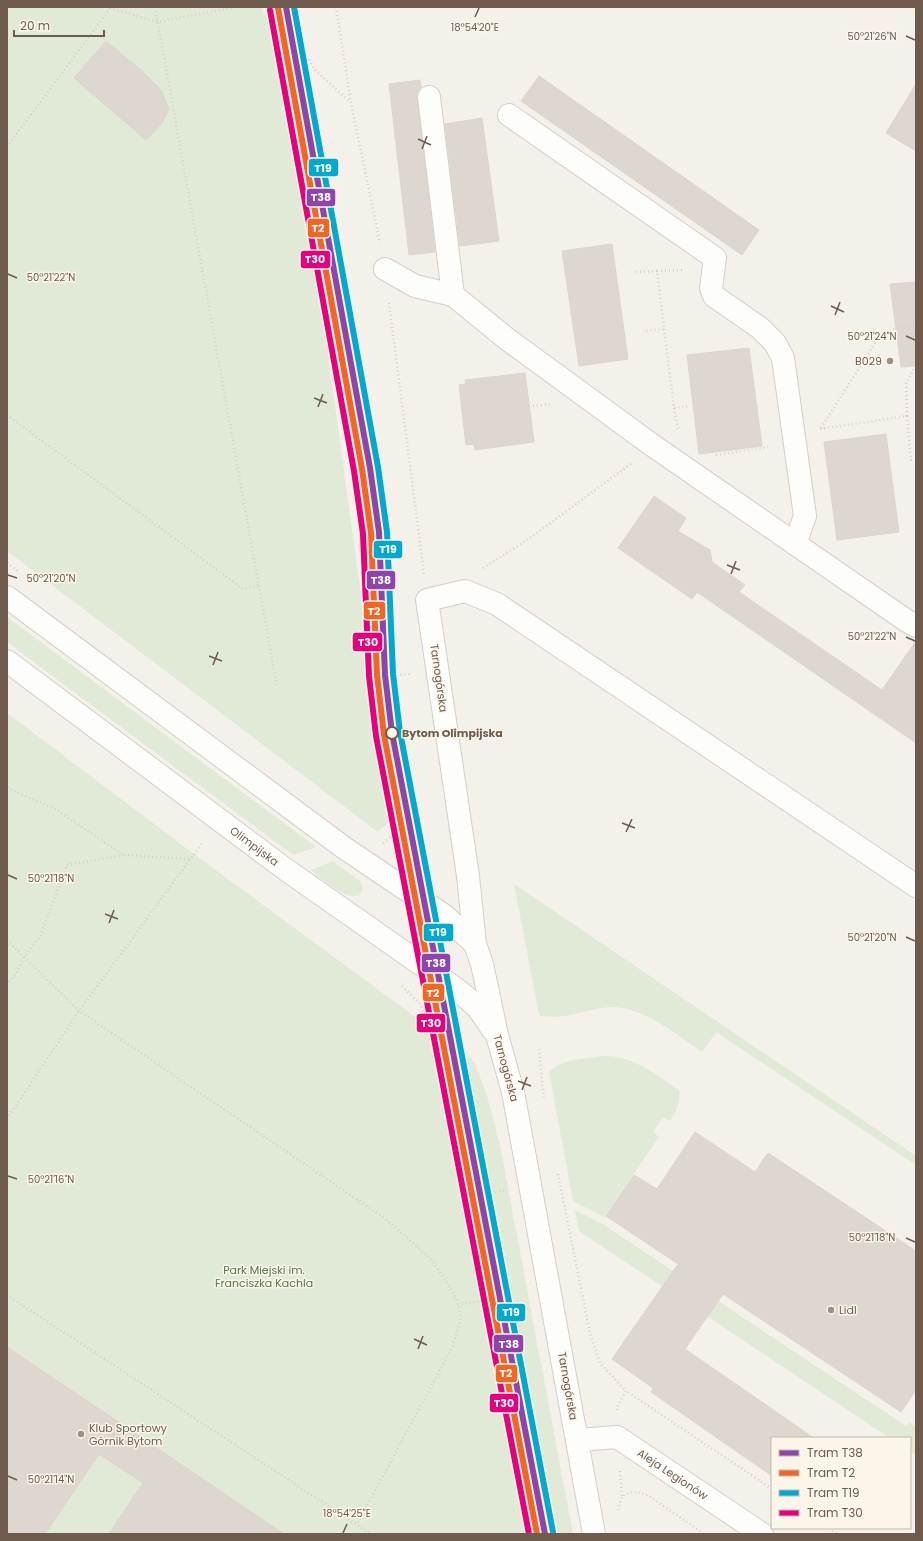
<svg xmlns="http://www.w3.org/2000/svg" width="923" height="1541" font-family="Poppins,sans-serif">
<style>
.green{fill:#e0ead6}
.building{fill:#ddd7d0;stroke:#dcd5cd}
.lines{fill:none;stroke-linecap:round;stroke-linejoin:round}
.minor-casing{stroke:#d3cec8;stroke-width:24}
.path{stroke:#d6d0cb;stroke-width:2.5;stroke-dasharray:1 3;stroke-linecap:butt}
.minor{stroke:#fdfdfc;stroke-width:22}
.tram-1-casing{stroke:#fcf6ea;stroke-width:9}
.tram-2-casing{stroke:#fcf6ea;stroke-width:9}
.tram-3-casing{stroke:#fcf6ea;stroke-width:9}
.tram-4-casing{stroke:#fcf6ea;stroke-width:9}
.tram-1{stroke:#8e44ad;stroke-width:6}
.tram-2{stroke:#f26522;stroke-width:6}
.tram-3{stroke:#00a9ce;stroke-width:6}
.tram-4{stroke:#e5007d;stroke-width:6}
.ticks{fill:none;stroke:#6e5b4e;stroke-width:1.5}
.poi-dot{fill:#9d9085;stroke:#fcf6ea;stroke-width:1.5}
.stop-dot{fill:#fcf6ea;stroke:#6e5b4e;stroke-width:2}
.labels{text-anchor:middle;stroke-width:3;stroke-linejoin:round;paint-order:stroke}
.poi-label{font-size:11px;fill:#6e5b4e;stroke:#fcf6ea;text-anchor:start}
.street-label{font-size:11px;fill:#6e5b4e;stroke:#fcf6ea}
.stop-label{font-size:11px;font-weight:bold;fill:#6e5b4e;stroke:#fcf6ea;text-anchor:start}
.park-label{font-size:11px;fill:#54784b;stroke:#fcf6ea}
.ticks-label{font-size:10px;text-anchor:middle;fill:#6e5b4e;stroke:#fcf6ea;stroke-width:3;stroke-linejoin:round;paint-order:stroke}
.line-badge{stroke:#fcf6ea;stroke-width:1.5}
.badge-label{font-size:11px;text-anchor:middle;font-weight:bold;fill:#fff}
</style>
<rect width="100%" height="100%" fill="#f4f1ea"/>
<g class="green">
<polygon points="7,7 262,7 263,13 276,18 313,246 366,631 371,703 393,818 378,832 7,551"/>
<polygon points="7,617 316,847 293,855 7,642"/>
<polygon points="7,713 194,854 414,1016 464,1050 475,1064 487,1096 500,1145 573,1534 7,1534"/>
<path d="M333,861L361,882L363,888L360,895C346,901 322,879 311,870Z"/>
<path d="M514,884L916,1156V1165L716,1032L703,1051H701C677,1035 642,1006 611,1007C587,1008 563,1022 539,1015Z"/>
<path d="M604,1056C632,1055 656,1075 679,1090C680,1104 676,1111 670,1121L663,1117L653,1132L659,1137L604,1217L573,1201L549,1072C563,1058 585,1059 604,1056Z"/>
<polygon points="575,1210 601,1223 906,1426 909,1422 916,1427 916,1455 910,1451 910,1438 890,1438 579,1231"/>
</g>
<g class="building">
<polygon points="106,41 142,71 161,90 169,109 162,123 146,140 74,78"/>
<polygon points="539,76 759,230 742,255 521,101"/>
<polygon points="420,80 421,87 417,92 417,98 435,252 409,255 389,84"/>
<polygon points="916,84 916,151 886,133"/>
<polygon points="482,118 499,241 460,246 445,124"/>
<polygon points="612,244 628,359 579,366 562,251"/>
<polygon points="916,282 916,366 901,367 890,284"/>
<polygon points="749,348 762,446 699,454 687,355"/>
<polygon points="525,373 534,442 475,450 474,444 466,445 459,385 466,384 465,380"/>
<polygon points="886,434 899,532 837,540 824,442"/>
<polygon points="654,496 686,518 678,531 710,550 712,562 745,585 739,592 882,690 916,641 916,743 697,592 692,599 618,548"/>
<polygon points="695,1132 755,1172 768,1153 916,1251 916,1390 901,1412 723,1294 685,1349 814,1438 772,1438 772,1476 651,1392 653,1388 612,1359 678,1264 606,1216 634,1175 657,1189"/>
<polygon points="7,1347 120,1423 284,1534 109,1534 143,1483 99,1454 45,1534 7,1534"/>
</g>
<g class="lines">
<g class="minor-casing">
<g id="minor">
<polyline points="429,97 453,295"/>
<polyline points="509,115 715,258 711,288 714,296 760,328 775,343 783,358 805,516 795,544"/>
<polyline points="385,269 415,286 453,295 507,339 652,445 907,621 916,626"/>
<polyline points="7,597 343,847 445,916 475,944"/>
<path id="s1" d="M7,661L285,869L459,991L478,1008L493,1030"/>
<path id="s2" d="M578,1440L617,1437L762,1534"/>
<polyline points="594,1534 513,1092 497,1035 482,964 475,944 468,876 427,600 465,591 497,604 916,886"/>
</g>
</g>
<g class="path">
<polyline points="155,7 277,687"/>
<polyline points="274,7 277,8 290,25 315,70 350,102"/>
<polyline points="336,7 351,103 380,243"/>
<polyline points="110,8 157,22 237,7"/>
<polyline points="7,147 111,7"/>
<polyline points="657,271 683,270"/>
<polyline points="636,272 657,271 664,329 643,331"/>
<polyline points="389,303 424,574"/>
<polyline points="664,329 674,408 689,406"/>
<polyline points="525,407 551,404"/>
<polyline points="674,408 678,429"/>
<polyline points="7,415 243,589 259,585"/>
<polyline points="907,416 911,460 916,459"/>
<polyline points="821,428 875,343 895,328 916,325"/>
<polyline points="820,429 907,416 906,383 916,365"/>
<polyline points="716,455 768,447"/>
<polyline points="7,563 18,571"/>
<polyline points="483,568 530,538 632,463"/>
<polyline points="7,788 55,809 124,855 67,865 40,937 24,957 16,974 7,984"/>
<polyline points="383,843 399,830 382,729 376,677 411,674"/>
<polyline points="124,855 190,859"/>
<polyline points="7,940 79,1011 383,1217 432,1260 456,1297 461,1318 452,1348 357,1524"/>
<polyline points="402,986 419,1003 431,1024 527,1534"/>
<polyline points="539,1049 544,1100"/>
<polyline points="7,1119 79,1011 203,842"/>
<polyline points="558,1174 590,1333 600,1363 626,1391"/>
<polyline points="464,1198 505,1190"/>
<polyline points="7,1295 371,1534"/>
<polyline points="458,1305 483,1301"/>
<polyline points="617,1410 617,1407 626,1391 772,1489"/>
<polyline points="620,1471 622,1496"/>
<path d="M618,1510L622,1496C634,1490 637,1492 649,1496L704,1534"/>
<polyline points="829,1528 838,1534"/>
</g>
<use href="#minor" class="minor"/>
<g class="tram-1-casing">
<polyline id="tram-1" points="286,7 370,468 379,532 385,675 392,733 545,1534"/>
</g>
<g class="tram-2-casing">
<polyline id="tram-2" points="278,8 362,469 371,533 377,675 384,735 537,1534"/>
</g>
<g class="tram-3-casing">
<polyline id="tram-3" points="294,7 378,467 387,532 393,674 400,732 553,1532"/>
</g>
<g class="tram-4-casing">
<polyline id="tram-4" points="270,10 354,471 363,534 369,676 376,736 529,1534"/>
</g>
<use href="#tram-1" class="tram-1"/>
<use href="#tram-2" class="tram-2"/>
<use href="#tram-3" class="tram-3"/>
<use href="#tram-4" class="tram-4"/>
</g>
<path class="ticks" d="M475,17L479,8M906,36L915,40M418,139L431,145M422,149L427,136M8,274L17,278M831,306L844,312M835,315L840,302M906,336L915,340M314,398L327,403M318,407L323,394M727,565L740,570M731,574L736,561M8,575L17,578M906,637L915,641M209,656L222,661M213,665L218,652M622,823L635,828M626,832L632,819M8,875L17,879M105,914L118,919M109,923L114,910M906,937L915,941M518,1081L531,1086M522,1090L527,1077M8,1176L17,1179M906,1238L915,1242M414,1339L427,1345M418,1349L423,1336M8,1476L17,1480M343,1533L347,1524"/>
<g class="poi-dot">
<circle cx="890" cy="361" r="4"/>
<circle cx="831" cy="1310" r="4"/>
<circle cx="81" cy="1434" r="4"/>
</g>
<circle class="stop-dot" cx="392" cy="733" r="6"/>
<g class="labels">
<g class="poi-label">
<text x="882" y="365" text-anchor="end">B029</text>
<text x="839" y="1314">Lidl</text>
<text x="89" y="1432">Klub Sportowy<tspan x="89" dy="13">Górnik Bytom</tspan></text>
</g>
<g class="street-label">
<text transform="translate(439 678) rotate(82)" y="4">Tarnogórska</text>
<text dy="4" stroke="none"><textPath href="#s1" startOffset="309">Olimpijska</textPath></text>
<text transform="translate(506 1068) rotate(75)" y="4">Tarnogórska</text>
<text transform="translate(568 1386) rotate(80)" y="4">Tarnogórska</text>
<text dy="4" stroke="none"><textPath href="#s2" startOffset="106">Aleja Legionów</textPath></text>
</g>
<g class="stop-label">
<text x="402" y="737">Bytom Olimpijska</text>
</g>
<g class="park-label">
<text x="264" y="1274">Park Miejski im.<tspan x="264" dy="13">Franciszka Kachla</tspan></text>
</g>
</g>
<g class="ticks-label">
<text x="475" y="31">18°54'20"E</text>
<text x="872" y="40">50°21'26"N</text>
<text x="51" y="281">50°21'22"N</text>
<text x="872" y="340">50°21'24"N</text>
<text x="51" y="582">50°21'20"N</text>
<text x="872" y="640">50°21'22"N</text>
<text x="51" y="882">50°21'18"N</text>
<text x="872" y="941">50°21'20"N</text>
<text x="51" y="1183">50°21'16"N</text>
<text x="872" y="1241">50°21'18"N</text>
<text x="51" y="1483">50°21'14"N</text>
<text x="347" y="1517">18°54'25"E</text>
</g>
<g class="line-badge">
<rect x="308" y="158" width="31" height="19" rx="4" fill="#00a9ce"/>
<rect x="306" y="188" width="30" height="19" rx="4" fill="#8e44ad"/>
<rect x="307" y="218" width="23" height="20" rx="4" fill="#f26522"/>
<rect x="300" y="250" width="31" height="19" rx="4" fill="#e5007d"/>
<rect x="373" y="540" width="30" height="19" rx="4" fill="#00a9ce"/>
<rect x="366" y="570" width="30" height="20" rx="4" fill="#8e44ad"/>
<rect x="363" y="601" width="23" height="19" rx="4" fill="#f26522"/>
<rect x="352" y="632" width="31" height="20" rx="4" fill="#e5007d"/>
<rect x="423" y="923" width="31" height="19" rx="4" fill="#00a9ce"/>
<rect x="421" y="953" width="30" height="20" rx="4" fill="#8e44ad"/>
<rect x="422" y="983" width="23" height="19" rx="4" fill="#f26522"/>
<rect x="416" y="1013" width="30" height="20" rx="4" fill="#e5007d"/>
<rect x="496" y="1303" width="30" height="19" rx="4" fill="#00a9ce"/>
<rect x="493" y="1334" width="31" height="19" rx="4" fill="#8e44ad"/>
<rect x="495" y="1364" width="23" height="19" rx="4" fill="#f26522"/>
<rect x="489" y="1393" width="30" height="20" rx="4" fill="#e5007d"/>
</g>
<g class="badge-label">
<text x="323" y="172">T19</text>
<text x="321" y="201">T38</text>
<text x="318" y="232">T2</text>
<text x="315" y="263">T30</text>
<text x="388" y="553">T19</text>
<text x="381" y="584">T38</text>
<text x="374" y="615">T2</text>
<text x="368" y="646">T30</text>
<text x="438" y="936">T19</text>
<text x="436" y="967">T38</text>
<text x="433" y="997">T2</text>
<text x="431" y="1027">T30</text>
<text x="511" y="1316">T19</text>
<text x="509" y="1348">T38</text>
<text x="506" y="1377">T2</text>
<text x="504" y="1407">T30</text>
</g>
<rect width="923" height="1541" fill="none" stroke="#6e5b4e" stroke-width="16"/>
<rect x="771" y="1437" width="140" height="92" fill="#fcf6ea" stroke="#c3b8ac"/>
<rect x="779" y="1450" width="20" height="6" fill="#8e44ad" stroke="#c3b8ac"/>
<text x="807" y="1457" font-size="12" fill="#6e5b4e">Tram T38</text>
<rect x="779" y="1470" width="20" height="6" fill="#f26522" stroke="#c3b8ac"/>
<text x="807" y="1477" font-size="12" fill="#6e5b4e">Tram T2</text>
<rect x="779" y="1490" width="20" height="6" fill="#00a9ce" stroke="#c3b8ac"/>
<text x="807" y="1497" font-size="12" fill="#6e5b4e">Tram T19</text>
<rect x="779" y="1510" width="20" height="6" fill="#e5007d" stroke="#c3b8ac"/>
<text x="807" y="1517" font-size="12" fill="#6e5b4e">Tram T30</text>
<path d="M14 30v6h90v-6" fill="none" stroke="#6e5b4e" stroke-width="2"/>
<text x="20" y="30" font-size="12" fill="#6e5b4e" stroke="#fcf6ea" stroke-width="3" paint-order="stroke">20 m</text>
</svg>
